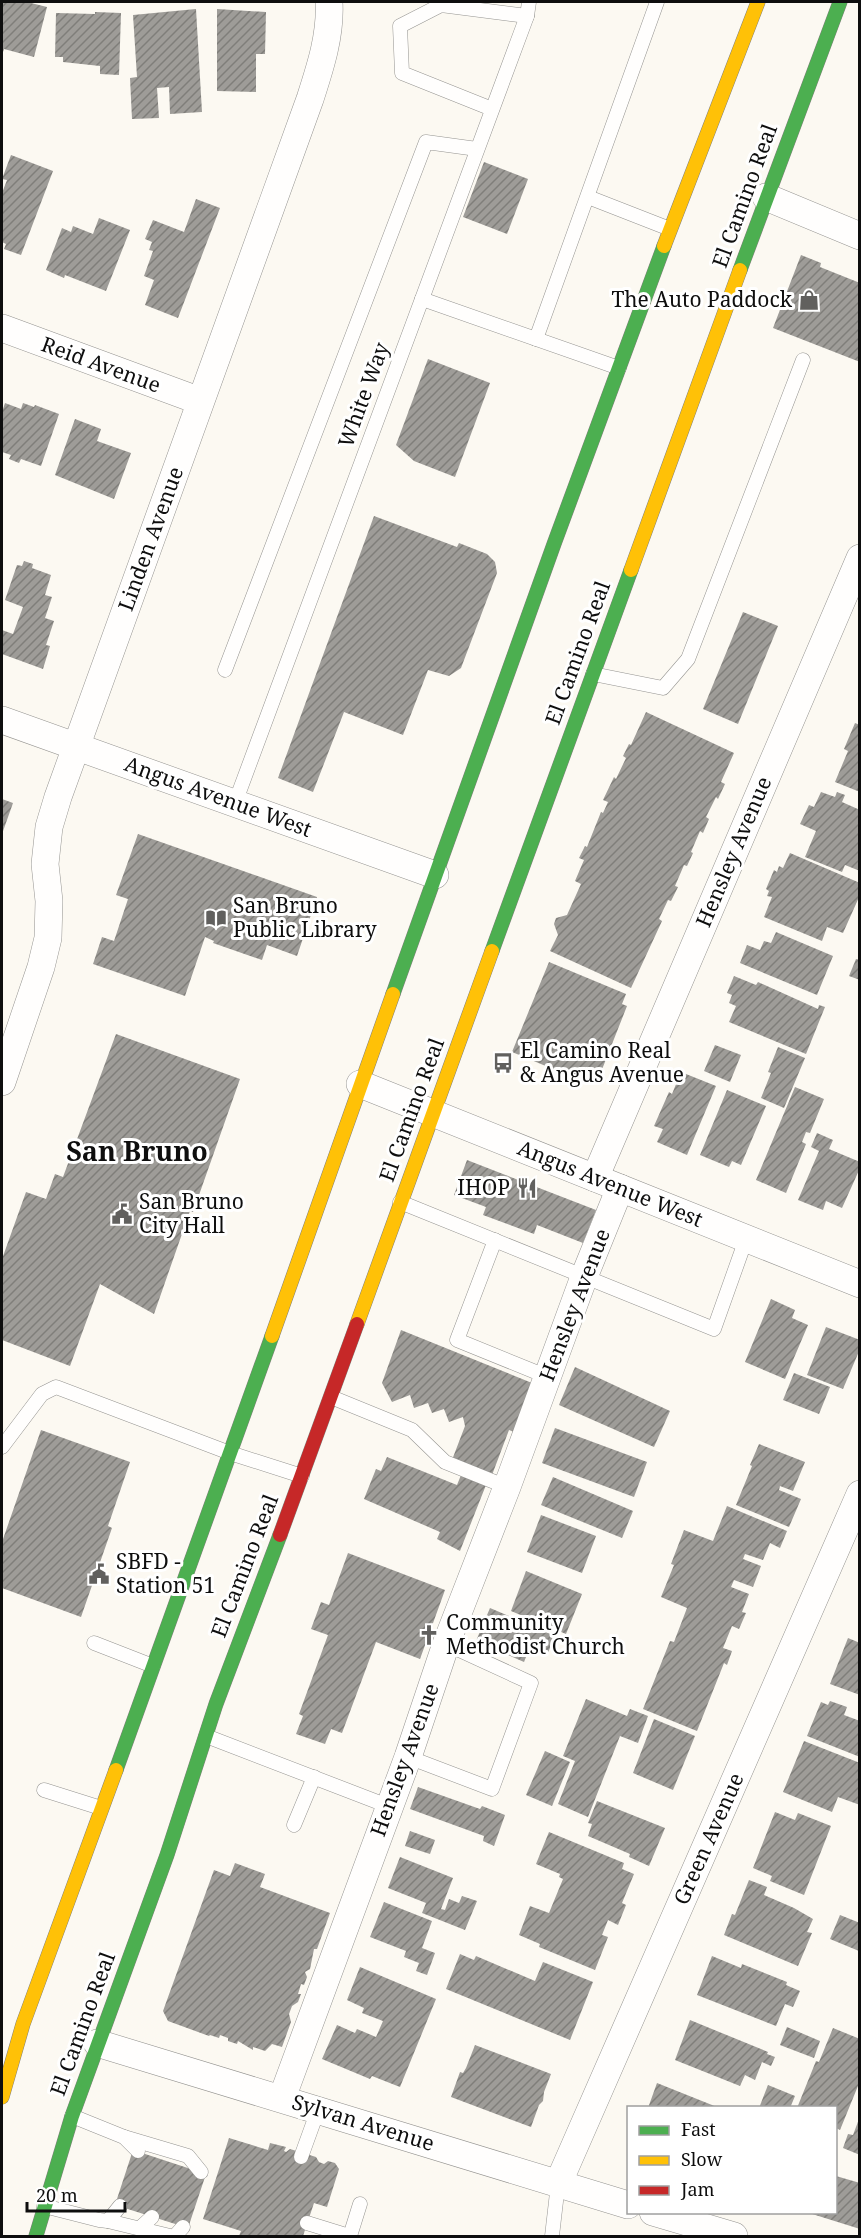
<svg xmlns="http://www.w3.org/2000/svg" width="861" height="2238" font-family="'Noto Serif',serif">
<style>
.building{fill:url(#building-hatch)}
.lines{fill:none;stroke-linecap:round;stroke-linejoin:round}
.lane-casing{stroke:#959491;stroke-width:15}
.street-casing{stroke:#959491;stroke-width:28}
.fast-casing{stroke:#82817e;stroke-width:15}
.slow-casing{stroke:#82817e;stroke-width:15}
.jam-casing{stroke:#82817e;stroke-width:15}
.lane{stroke:#fffefd;stroke-width:14}
.street{stroke:#fffefd;stroke-width:27}
.fast{stroke:#4caf50;stroke-width:14}
.slow{stroke:#ffc107;stroke-width:14}
.jam{stroke:#c62828;stroke-width:14}
.labels{text-anchor:middle;stroke-width:6;stroke-linejoin:round;paint-order:stroke}
.street-label{font-size:21px;fill:#0e0e0e;stroke:#fff}
.poi-label{font-size:21px;fill:#0e0e0e;stroke:#fff;text-anchor:start}
.district-label{font-size:27px;font-weight:bold;fill:#0e0e0e;stroke:#fff}
</style>
<defs>
<pattern id="building-hatch" width="6" height="6" patternUnits="userSpaceOnUse" patternTransform="scale(1.5)"><rect width="6" height="6" fill="#9e9c98"/><path d="M-1 1l2-2M0 6l6-6M5 7l2-2" fill="none" stroke="#7f7e7a"/></pattern>
</defs>
<rect width="100%" height="100%" fill="#fcf9f2"/>
<g class="building">
<polygon points="2,2 27,2 47,7 34,57 4,49 2,55"/>
<polygon points="196,9 202,112 170,114 169,87 157,88 159,118 132,119 130,78 137,77 133,15"/>
<polygon points="217,9 266,12 265,54 256,54 256,92 217,91"/>
<polygon points="95,12 121,13 119,75 100,74 100,66 63,62 63,57 55,57 56,13 95,14"/>
<polygon points="11,155 53,171 21,255 4,249 6,244 2,242 2,193 7,180 2,179"/>
<polygon points="484,162 528,179 507,234 463,217"/>
<polygon points="196,199 220,208 178,318 145,305 154,280 144,276 153,251 149,250 152,242 145,239 153,220 184,232"/>
<polygon points="99,218 130,230 106,291 65,275 64,278 46,270 62,228 71,232 73,226 93,234"/>
<polygon points="801,255 821,263 820,267 860,283 860,362 773,328"/>
<polygon points="428,359 490,383 455,477 414,461 396,445"/>
<polygon points="5,403 21,409 23,403 34,407 35,405 59,414 41,466 21,459 19,463 9,459 11,455 2,452 2,412"/>
<polygon points="75,419 101,429 97,441 131,453 114,499 55,475"/>
<polygon points="374,516 457,547 459,543 487,554 495,562 497,573 461,668 449,676 428,670 403,735 344,712 313,792 278,778"/>
<polygon points="24,561 33,564 32,568 51,575 45,595 52,597 45,618 54,621 46,645 50,646 43,669 2,654 2,630 13,634 23,607 5,600 17,565 22,566"/>
<polygon points="743,612 778,626 738,724 703,709"/>
<polygon points="646,712 734,753 721,782 725,784 718,799 716,797 706,817 709,819 703,833 700,831 691,852 693,853 687,866 684,865 675,886 678,887 671,901 668,900 659,919 662,921 631,988 550,951 558,935 554,924 556,918 567,915 581,884 575,881 584,860 579,858 585,846 587,847 601,812 603,813 608,802 603,800 614,777 616,779 626,758 623,756 629,744 631,745"/>
<polygon points="855,723 860,725 860,792 835,782 848,751 844,749"/>
<polygon points="821,792 835,797 837,792 845,795 842,802 860,810 860,871 845,865 842,872 805,857 816,831 800,824 809,805 814,807"/>
<polygon points="2,799 13,803 2,834"/>
<polygon points="138,834 317,897 297,956 267,945 262,960 213,943 214,941 205,937 185,996 93,964 102,937 114,941 128,899 116,895"/>
<polygon points="790,853 860,883 860,895 843,933 827,927 822,941 764,917 772,897 767,896 769,891 766,889 774,870 777,872 779,866 783,868"/>
<polygon points="776,932 833,956 817,995 740,963 747,945 760,950 764,941 771,943"/>
<polygon points="856,959 860,960 860,980 849,976"/>
<polygon points="549,962 626,994 622,1004 627,1006 601,1072 595,1069 589,1084 512,1052"/>
<polygon points="734,976 756,985 758,982 818,1009 819,1005 825,1007 806,1054 729,1022 736,1006 729,1003 732,995 727,993"/>
<polygon points="116,1034 240,1079 193,1212 190,1211 154,1314 100,1284 70,1366 2,1340 2,1259 26,1192 46,1199 55,1174 63,1177"/>
<polygon points="715,1045 741,1055 730,1082 704,1071"/>
<polygon points="778,1047 805,1058 784,1108 761,1098 771,1073 768,1072"/>
<polygon points="681,1072 716,1086 687,1155 657,1142 663,1129 654,1126 669,1092 672,1094"/>
<polygon points="795,1087 824,1099 810,1133 806,1132 802,1142 806,1144 786,1193 756,1180"/>
<polygon points="727,1090 766,1106 741,1165 732,1161 729,1167 700,1155"/>
<polygon points="817,1133 833,1140 829,1149 860,1162 860,1168 842,1208 826,1201 823,1210 798,1200 819,1151 811,1147"/>
<polygon points="467,1160 596,1210 583,1243 537,1225 534,1234 483,1215 486,1207 454,1195"/>
<polygon points="771,1299 795,1310 792,1318 808,1325 785,1379 745,1362"/>
<polygon points="826,1327 860,1340 860,1349 843,1389 807,1375"/>
<polygon points="401,1330 532,1383 514,1432 509,1430 492,1475 452,1460 465,1426 463,1417 449,1422 444,1409 432,1413 428,1403 414,1408 410,1395 392,1402 382,1383"/>
<polygon points="575,1367 670,1411 654,1447 559,1405"/>
<polygon points="794,1373 830,1387 819,1414 783,1400"/>
<polygon points="555,1428 647,1462 634,1497 542,1463"/>
<polygon points="41,1430 130,1462 108,1526 112,1528 81,1617 2,1588 2,1542"/>
<polygon points="759,1444 805,1462 793,1491 780,1486 779,1490 801,1499 789,1527 736,1505 752,1466 750,1465"/>
<polygon points="387,1457 457,1485 461,1475 486,1485 460,1551 437,1539 440,1532 364,1499 376,1469 381,1471"/>
<polygon points="553,1477 633,1511 622,1538 541,1505"/>
<polygon points="727,1506 787,1531 780,1548 770,1543 763,1560 745,1554 743,1559 761,1566 753,1587 734,1580 731,1587 749,1594 742,1612 746,1613 739,1629 732,1626 723,1648 732,1651 727,1665 724,1663 697,1731 643,1709 670,1641 674,1642 687,1608 661,1597 674,1565 671,1564 684,1530 713,1541"/>
<polygon points="541,1515 596,1536 582,1573 527,1552"/>
<polygon points="348,1553 445,1590 420,1659 376,1642 342,1733 331,1729 325,1744 296,1734 303,1716 299,1714 328,1635 311,1629 321,1602 329,1605"/>
<polygon points="526,1571 582,1594 566,1634 511,1611"/>
<polygon points="490,1608 555,1636 547,1655 530,1647 524,1662 476,1641"/>
<polygon points="848,1638 860,1643 860,1695 830,1684"/>
<polygon points="586,1699 627,1716 630,1709 648,1716 638,1743 620,1736 588,1817 558,1804 575,1761 563,1756"/>
<polygon points="830,1701 847,1707 844,1715 860,1721 860,1757 807,1736 821,1702 828,1705"/>
<polygon points="654,1719 695,1736 673,1790 633,1773"/>
<polygon points="804,1741 860,1763 860,1805 838,1797 832,1812 783,1792"/>
<polygon points="545,1751 570,1762 552,1806 526,1795"/>
<polygon points="418,1787 480,1809 482,1806 505,1815 494,1846 483,1841 484,1836 410,1809"/>
<polygon points="597,1801 665,1828 649,1866 629,1857 630,1854 588,1836 592,1824 588,1823"/>
<polygon points="775,1812 795,1820 798,1813 831,1826 804,1895 770,1881 772,1876 753,1868"/>
<polygon points="410,1831 435,1840 430,1854 405,1846"/>
<polygon points="549,1832 624,1863 622,1869 634,1874 622,1903 626,1905 618,1925 608,1920 602,1935 608,1937 595,1970 539,1947 540,1944 519,1935 530,1906 549,1913 563,1879 559,1877 560,1874 536,1864"/>
<polygon points="400,1857 453,1878 441,1909 445,1910 449,1899 459,1903 462,1896 477,1901 465,1930 422,1913 426,1903 388,1888"/>
<polygon points="235,1863 265,1874 260,1887 330,1913 317,1949 314,1949 310,1969 305,1972 307,1977 304,1985 301,1984 298,1994 301,1994 298,2002 292,2006 289,2014 291,2022 282,2047 272,2044 265,2051 253,2047 253,2050 238,2041 237,2044 228,2041 228,2038 220,2035 219,2038 210,2035 209,2036 168,2021 163,2011 214,1870 230,1876"/>
<polygon points="749,1880 767,1887 764,1895 794,1908 813,1919 807,1932 812,1933 798,1966 724,1935 732,1914 735,1915"/>
<polygon points="384,1902 432,1921 422,1948 435,1953 427,1975 416,1971 419,1963 404,1957 406,1951 370,1937"/>
<polygon points="840,1915 860,1923 859,1951 830,1939"/>
<polygon points="460,1954 474,1960 476,1956 535,1981 543,1962 593,1982 570,2040 446,1989"/>
<polygon points="712,1956 741,1968 742,1964 787,1982 786,1985 800,1991 793,2007 785,2004 776,2026 697,1995"/>
<polygon points="360,1967 436,1999 400,2087 372,2076 370,2079 322,2059 337,2025 355,2033 357,2029 376,2037 383,2021 362,2013 364,2008 347,2000"/>
<polygon points="690,2020 768,2052 767,2054 775,2057 771,2066 762,2062 755,2080 745,2075 740,2086 675,2060"/>
<polygon points="787,2027 820,2041 814,2058 780,2045"/>
<polygon points="833,2028 860,2039 860,2081 840,2130 836,2128 836,2108 797,2108 816,2061 819,2062"/>
<polygon points="475,2045 551,2074 544,2092 543,2101 539,2105 531,2127 451,2097 460,2072 463,2073 466,2068"/>
<polygon points="657,2083 717,2107 717,2108 648,2108"/>
<polygon points="768,2085 795,2096 790,2108 759,2108"/>
<polygon points="859,2119 860,2119 860,2155 843,2148 848,2134 853,2135"/>
<polygon points="229,2138 268,2150 270,2143 286,2147 284,2151 286,2152 290,2149 316,2157 319,2162 324,2164 328,2161 335,2163 339,2169 327,2207 314,2203 303,2236 239,2236 241,2231 203,2219"/>
<polygon points="133,2150 206,2174 188,2228 115,2205"/>
<polygon points="836,2176 860,2183 860,2229 809,2213 836,2212"/>
</g>
<g class="lines">
<g class="lane-casing">
<g id="lane">
<polyline points="492,109 402,73 400,26 441,5 527,16"/>
<polyline points="588,197 670,229"/>
<polyline points="422,299 619,368"/>
<polyline points="536,339 657,2"/>
<polyline points="225,670 426,142 477,149"/>
<polyline points="593,674 663,688 688,659 803,360"/>
<polyline points="235,803 527,16 529,2"/>
<polyline points="400,1202 714,1329 746,1239"/>
<polyline points="495,1240 457,1340 548,1377"/>
<polyline points="331,1397 412,1430 445,1462 507,1487"/>
<polyline points="2,1447 42,1394 56,1387 230,1453 302,1476"/>
<polyline points="94,1643 153,1666"/>
<polyline points="206,1736 388,1806"/>
<polyline points="408,1757 492,1789 531,1683 446,1644"/>
<polyline points="44,1790 101,1808"/>
<polyline points="294,1825 314,1777"/>
<polyline points="72,2116 124,2137 138,2151"/>
<polyline points="124,2137 188,2156 201,2172"/>
<polyline points="301,2157 318,2110"/>
<polyline points="44,2206 99,2220 108,2221 120,2206"/>
<polyline points="108,2221 170,2236"/>
<polyline points="307,2223 349,2236"/>
<polyline points="140,2228 152,2217"/>
<polyline points="175,2236 183,2227"/>
<polyline points="350,2236 360,2204"/>
<polyline points="552,2236 558,2184"/>
</g>
</g>
<g class="street-casing">
<g id="street">
<polyline points="766,197 860,236"/>
<polyline points="2,328 200,401"/>
<polyline points="2,720 435,875"/>
<path d="M2,1082L41,967L48,938L49,901L45,864L49,827L58,797L310,99C320,68 331,35 329,2"/>
<polyline points="360,1084 860,1284"/>
<polyline points="595,1178 860,558"/>
<polyline points="97,2043 628,2205"/>
<polyline points="282,2098 408,1757 446,1644 507,1487 584,1277 620,1188"/>
<polyline points="558,2184 860,1494"/>
<polyline points="653,2212 734,2236"/>
</g>
</g>
<g class="fast-casing">
<g id="fast">
<polyline points="740,270 840,2"/>
<polyline points="492,951 631,570"/>
<polyline points="393,994 554,544 664,246"/>
<polyline points="116,1770 272,1336"/>
<polyline points="36,2236 72,2116 167,1855 216,1704 280,1535"/>
</g>
</g>
<g class="slow-casing">
<g id="slow">
<polyline points="664,246 758,2"/>
<polyline points="631,570 740,270"/>
<polyline points="357,1324 492,951"/>
<polyline points="272,1336 393,994"/>
<polyline points="2,2097 23,2024 116,1770"/>
</g>
</g>
<g class="jam-casing">
<polyline id="jam" points="280,1535 357,1324"/>
</g>
<use href="#lane" class="lane"/>
<use href="#street" class="street"/>
<use href="#fast" class="fast"/>
<use href="#slow" class="slow"/>
<use href="#jam" class="jam"/>
</g>
<defs>
<g id="shop-bare" transform="scale(1.62)"><path d="M-5-2.5h2.3a2.7 3.5 0 0 1 5.4 0H5L5.5 6h-11ZM-1.5-2.5h3a1.5 2.3 0 0 0-3 0Z" fill="#61605e" stroke="#fff" stroke-width="2.5" paint-order="stroke"/></g>
<g id="library-bare" transform="scale(1.62)"><path d="M-6-4Q-3-5.5-.7-3.5V5Q-3 3-6 4ZM6-4Q3-5.5 .7-3.5V5Q3 3 6 4Z" fill="#61605e" stroke="#fff" stroke-width="2.5" paint-order="stroke"/></g>
<g id="bus-bare" transform="scale(1.62)"><path d="M-5-6H5V4H4V6H2V4H-2V6H-4V4H-5ZM-3.5-4V0h7V-4ZM-3.5 1.2v1.5H-2V1.2ZM2 1.2v1.5H3.5V1.2Z" fill="#61605e" stroke="#fff" stroke-width="2.5" paint-order="stroke"/></g>
<g id="restaurant-bare" transform="scale(1.62)"><path d="M-5-6h1v4h1v-4h1v4h1v-4h1v5L-1.5 .5V6h-2V.5L-5-1ZM5-6V6H3V1.5H1.5Q1.5-4 5-6Z" fill="#61605e" stroke="#fff" stroke-width="2.5" paint-order="stroke"/></g>
<g id="civic-bare" transform="scale(1.62)"><path d="M-.6-6.5H3V-4.5H.6V-3L4-1V1h2V6H-6V1h2V-1L-.6-3ZM-1.2 2.5V6h2.4V2.5Z" fill="#61605e" stroke="#fff" stroke-width="2.5" paint-order="stroke"/></g>
<g id="church-bare" transform="scale(1.62)"><path d="M-1.2-6h2.4v3.5h3.3v2.4h-3.3V6h-2.4V-.1h-3.3v-2.4h3.3Z" fill="#61605e" stroke="#fff" stroke-width="2.5" paint-order="stroke"/></g>
</defs>
<g fill-rule="evenodd">
<use href="#shop-bare" x="809" y="300"/>
<use href="#library-bare" x="216" y="918"/>
<use href="#bus-bare" x="503" y="1063"/>
<use href="#restaurant-bare" x="527" y="1188"/>
<use href="#civic-bare" x="122" y="1214"/>
<use href="#civic-bare" x="99" y="1574"/>
<use href="#church-bare" x="429" y="1635"/>
</g>
<g class="labels">
<g class="street-label">
<text transform="translate(745 196) rotate(-70)" y="7">El Camino Real</text>
<text transform="translate(101 365) rotate(20)" y="7">Reid Avenue</text>
<text transform="translate(364 395) rotate(-70)" y="7">White Way</text>
<text transform="translate(151 539) rotate(-70)" y="7">Linden Avenue</text>
<text transform="translate(578 653) rotate(-70)" y="7">El Camino Real</text>
<text transform="translate(218 797) rotate(20)" y="7">Angus Avenue West</text>
<text transform="translate(734 852) rotate(-67)" y="7">Hensley Avenue</text>
<text transform="translate(412 1110) rotate(-70)" y="7">El Camino Real</text>
<text transform="translate(610 1184) rotate(22)" y="7">Angus Avenue West</text>
<text transform="translate(575 1305) rotate(-69)" y="7">Hensley Avenue</text>
<text transform="translate(245 1566) rotate(-69)" y="7">El Camino Real</text>
<text transform="translate(405 1760) rotate(-70)" y="7">Hensley Avenue</text>
<text transform="translate(709 1839) rotate(-66)" y="7">Green Avenue</text>
<text transform="translate(83 2024) rotate(-70)" y="7">El Camino Real</text>
<text transform="translate(363 2123) rotate(17)" y="7">Sylvan Avenue</text>
</g>
<g class="poi-label">
<text x="792" y="307" text-anchor="end">The Auto Paddock</text>
<text x="233" y="913">San Bruno<tspan x="233" dy="24">Public Library</tspan></text>
<text x="520" y="1058">El Camino Real<tspan x="520" dy="24">&amp; Angus Avenue</tspan></text>
<text x="510" y="1195" text-anchor="end">IHOP</text>
<text x="139" y="1209">San Bruno<tspan x="139" dy="24">City Hall</tspan></text>
<text x="116" y="1569">SBFD -<tspan x="116" dy="24">Station 51</tspan></text>
<text x="446" y="1630">Community<tspan x="446" dy="24">Methodist Church</tspan></text>
</g>
<g class="district-label">
<text x="137" y="1161">San Bruno</text>
</g>
</g>
<rect width="861" height="2238" fill="none" stroke="#0e0e0e" stroke-width="6"/>
<rect x="627" y="2106" width="210" height="108" fill="#ffffff" stroke="#9f9f9f" stroke-width="1.5"/>
<rect x="639" y="2126" width="30" height="9" fill="#4caf50" stroke="#9f9f9f" stroke-width="1.5"/>
<text x="681" y="2136" font-size="18" fill="#0e0e0e">Fast</text>
<rect x="639" y="2156" width="30" height="9" fill="#ffc107" stroke="#9f9f9f" stroke-width="1.5"/>
<text x="681" y="2166" font-size="18" fill="#0e0e0e">Slow</text>
<rect x="639" y="2186" width="30" height="9" fill="#c62828" stroke="#9f9f9f" stroke-width="1.5"/>
<text x="681" y="2196" font-size="18" fill="#0e0e0e">Jam</text>
<path d="M27 2202v9h98v-9" fill="none" stroke="#0e0e0e" stroke-width="3"/>
<text x="36" y="2202" font-size="18" fill="#0e0e0e" stroke="#ffffff" stroke-width="4.5" paint-order="stroke">20 m</text>
</svg>
